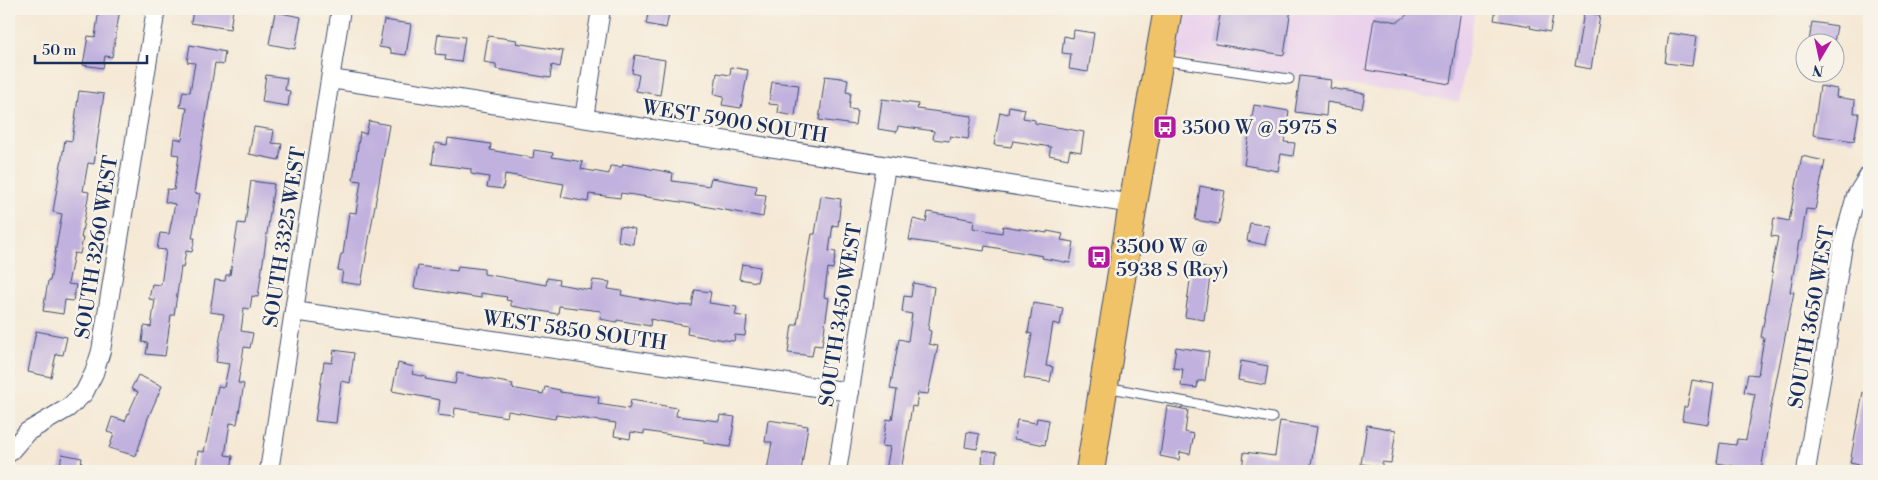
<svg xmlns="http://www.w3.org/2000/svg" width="1878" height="480" font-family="'Libre Bodoni',serif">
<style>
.built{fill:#ead1ec}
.building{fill:#c1b1de}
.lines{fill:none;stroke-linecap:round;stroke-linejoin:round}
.service-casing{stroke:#3c4b70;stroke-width:11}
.minor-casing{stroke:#3c4b70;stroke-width:20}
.primary-casing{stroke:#3c4b70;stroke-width:30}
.service{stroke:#fff;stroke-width:9}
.minor{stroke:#fff;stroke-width:18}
.primary{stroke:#f0c369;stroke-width:28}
.labels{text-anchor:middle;stroke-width:5;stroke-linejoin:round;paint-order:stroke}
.street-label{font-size:20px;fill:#1b2f5e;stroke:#f7f3e8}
.poi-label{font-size:20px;fill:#1b2f5e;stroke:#f7f3e8;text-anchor:start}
</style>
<rect width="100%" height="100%" fill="#f7f3e8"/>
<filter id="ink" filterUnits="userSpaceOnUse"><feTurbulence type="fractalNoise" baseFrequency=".02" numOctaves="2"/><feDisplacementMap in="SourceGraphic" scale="10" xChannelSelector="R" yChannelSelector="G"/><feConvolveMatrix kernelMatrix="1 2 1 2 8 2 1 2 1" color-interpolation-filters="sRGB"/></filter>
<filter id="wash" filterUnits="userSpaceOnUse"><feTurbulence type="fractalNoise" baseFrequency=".0096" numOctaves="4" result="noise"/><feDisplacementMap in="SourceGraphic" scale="20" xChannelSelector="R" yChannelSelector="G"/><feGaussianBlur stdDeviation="1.12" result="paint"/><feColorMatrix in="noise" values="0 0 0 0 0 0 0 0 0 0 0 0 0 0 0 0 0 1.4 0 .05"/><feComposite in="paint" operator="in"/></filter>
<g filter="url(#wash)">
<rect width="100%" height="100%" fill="#f5e9d5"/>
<polygon class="built" points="1179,9 1475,9 1459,102 1172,57"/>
<g id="blocks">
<g class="building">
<polygon points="99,9 120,9 112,57 105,56 103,68 83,65 88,36 95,37"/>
<polygon points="193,9 233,9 230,29 191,23"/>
<polygon points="649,9 670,9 666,28 646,24"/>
<polygon points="1221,9 1291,9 1284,55 1215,44"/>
<polygon points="1414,9 1461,9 1450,84 1366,70 1374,18 1398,22"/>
<polygon points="1496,9 1554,9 1550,32 1530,28 1531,26 1494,20"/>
<polygon points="275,12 301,17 295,49 269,44"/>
<polygon points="1584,12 1600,15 1591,69 1575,66"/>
<polygon points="384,20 411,24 406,55 391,53 391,49 379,47"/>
<polygon points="1812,22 1837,26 1834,42 1809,42"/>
<polygon points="1074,30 1094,33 1088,72 1069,69 1071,54 1062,53 1064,36 1073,38"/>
<polygon points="1669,33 1696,37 1692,66 1665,63"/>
<polygon points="438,34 465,37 461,62 445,60 446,55 435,54"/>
<polygon points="488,36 517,40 516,43 563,51 560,67 552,65 550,78 496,69 496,64 484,62"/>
<polygon points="190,45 225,52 223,65 215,63 194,193 200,194 192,238 195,238 192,252 186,251 183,268 181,267 174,315 171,315 165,356 146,354 148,343 142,342 144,326 151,327 155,300 149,299 152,284 161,285 166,250 157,249 160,233 169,234 175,204 165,202 167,189 174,190 179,155 172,154 174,138 182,140 187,108 180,107 183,91 190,92 195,63 187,62"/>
<polygon points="635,55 665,60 660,95 636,91 639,75 632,73"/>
<polygon points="731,67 748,70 741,108 722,105 724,96 714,94 717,73 730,75"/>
<polygon points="266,75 287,78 285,90 290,91 288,106 262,102"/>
<polygon points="825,76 848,79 846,92 851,93 849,109 857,110 855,125 819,120"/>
<polygon points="1300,76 1331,80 1330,88 1365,94 1362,108 1327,102 1326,116 1295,112"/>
<polygon points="772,82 799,85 795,116 778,113 779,105 769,104"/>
<polygon points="1820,86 1837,89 1836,97 1855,100 1854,113 1859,113 1854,141 1813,135"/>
<polygon points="79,91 104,94 94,164 88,163 83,191 89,192 81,238 83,238 80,254 74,253 68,284 76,285 73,301 65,300 63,314 43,311 48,281 50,281 62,214 53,212 65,140 72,141"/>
<polygon points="882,99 918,104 917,109 972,116 968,139 950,136 949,141 933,139 934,131 898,126 897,132 878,129"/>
<polygon points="1254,105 1289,111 1284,142 1295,143 1293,156 1281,154 1278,171 1244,165"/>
<polygon points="1009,106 1025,109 1023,118 1035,120 1035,123 1084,132 1081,152 1070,150 1068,159 1049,155 1051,147 1013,141 1011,147 994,145 1000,112 1008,114"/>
<polygon points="369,121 389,125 361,285 341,282 343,271 338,270 341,254 343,254 349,212 356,213 361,181 353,180 360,132 366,134"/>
<polygon points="254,127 274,130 272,143 282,144 279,160 249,154"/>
<polygon points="448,138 491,144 490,150 533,158 534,150 553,153 552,157 583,162 581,169 609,174 610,166 622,167 623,164 673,173 672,181 709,186 711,178 757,186 755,194 766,195 763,217 681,202 621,193 620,198 589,194 588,202 561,197 564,184 505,174 503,189 487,187 489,177 471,174 471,169 432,164 435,143 447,145"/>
<polygon points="1802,156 1825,161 1815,210 1806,209 1801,241 1799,241 1790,292 1794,292 1771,407 1761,471 1733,471 1734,466 1717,463 1720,443 1736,445 1737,439 1746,440 1755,394 1744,392 1748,374 1758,375 1764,338 1761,337 1773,273 1771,273 1778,237 1771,236 1774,218 1789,221"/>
<polygon points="251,181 274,184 258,297 252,296 250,309 244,308 241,331 253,333 250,348 244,347 238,383 244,384 237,424 230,423 225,455 233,456 231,471 196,466 198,451 204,452 218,386 224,387 229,364 216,362 224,314 210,312 215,280 225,281 226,275 230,275 238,223 245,224"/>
<polygon points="1200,186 1225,191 1219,224 1195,220"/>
<polygon points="821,196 841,199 838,226 833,225 829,251 836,252 833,269 828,268 824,297 829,298 822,346 814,345 812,356 788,353 792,325 797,325 804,279 812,234 815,234"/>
<polygon points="928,212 974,220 973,228 1002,233 1003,226 1047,233 1047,231 1063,234 1061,240 1074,242 1070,263 1042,258 1043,256 985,246 984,251 909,240 913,219 926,222"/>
<polygon points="1250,223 1269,226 1265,245 1247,241"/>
<polygon points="620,226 635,229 633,244 618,241"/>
<polygon points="742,264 760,267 757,282 739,279"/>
<polygon points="418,266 457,271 458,266 484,269 484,274 546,285 547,278 559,280 558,284 591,290 593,280 610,282 608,289 622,291 621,295 678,305 692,306 695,290 711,292 709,303 737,307 735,315 747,317 745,336 735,335 734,341 703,337 687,334 688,326 659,321 651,319 650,326 617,320 617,322 600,319 601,311 559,306 558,314 511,306 511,301 506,300 507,297 481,293 481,298 414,288"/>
<polygon points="1192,266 1211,269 1204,320 1185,317"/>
<polygon points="913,283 934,287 928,330 931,331 929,344 938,346 928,394 918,393 916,407 912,406 901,471 886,471 890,447 882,446 887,419 892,420 897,390 890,389 899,339 908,341 912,314 902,312 904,296 911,297"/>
<polygon points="1033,303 1063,308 1060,325 1053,323 1048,354 1046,366 1053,367 1050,382 1024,378 1032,334 1028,333"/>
<polygon points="36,331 67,337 63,355 56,354 51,377 28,372"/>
<polygon points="1176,347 1209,352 1205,381 1198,381 1197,388 1181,386 1183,369 1173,368"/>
<polygon points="334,350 354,353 350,383 341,381 336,423 315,421 324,362 332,363"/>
<polygon points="1241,361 1268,366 1265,385 1238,380"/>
<polygon points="398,363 414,367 412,374 426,377 425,379 455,384 457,373 513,384 512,388 543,394 545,387 560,390 560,392 599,397 598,404 629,409 631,400 677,408 676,416 719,421 720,415 735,417 730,447 704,443 704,440 644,431 644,434 631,432 630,439 614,436 616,423 556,415 555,419 508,411 507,417 455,408 454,417 438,415 440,400 392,391"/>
<polygon points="138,375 162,386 148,418 136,456 109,448 114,434 107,432 112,417 125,421 138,392 131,389"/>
<polygon points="1692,380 1714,384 1708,424 1682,420 1684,407 1687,407"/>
<polygon points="1863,392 1869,393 1869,467 1850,463"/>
<polygon points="1167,406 1188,410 1185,432 1194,434 1190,454 1180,452 1179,460 1160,456"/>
<polygon points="1037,418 1049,420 1045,445 1014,439 1017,420 1036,423"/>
<polygon points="768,420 808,426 801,471 767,471 772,442 765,442"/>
<polygon points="1280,421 1317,427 1310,471 1242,471 1244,452 1275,456"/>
<polygon points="1367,425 1396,430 1391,463 1382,462 1382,467 1361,464"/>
<polygon points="967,432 979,434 977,449 965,447"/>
<polygon points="983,451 997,453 995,465 982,463"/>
<polygon points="62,454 82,458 80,471 59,471"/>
</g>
</g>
</g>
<g filter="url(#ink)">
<use href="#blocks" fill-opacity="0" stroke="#3c4b70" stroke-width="1"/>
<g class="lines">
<g class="service-casing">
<g id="service">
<polyline points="1161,60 1289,79"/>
<polyline points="1106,387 1272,418"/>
</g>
</g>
<g class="minor-casing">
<g id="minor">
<polyline points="331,79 1133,204"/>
<polyline points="584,118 601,9"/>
<polyline points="294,311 850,392"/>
<polyline points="9,453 27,432 68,408 84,393 94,373 101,351 156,9"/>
<polyline points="269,471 341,9"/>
<polyline points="837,471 886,166"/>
<polyline points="1806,471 1844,239 1856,196 1869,175"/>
</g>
</g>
<g class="primary-casing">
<polyline id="primary" points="1090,471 1133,204 1168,9"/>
</g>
<use href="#service" class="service"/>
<use href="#minor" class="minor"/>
<use href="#primary" class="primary"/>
</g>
</g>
<defs>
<g id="bus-square" transform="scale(1.25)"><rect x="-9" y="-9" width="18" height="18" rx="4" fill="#b5179e" stroke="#f7f3e8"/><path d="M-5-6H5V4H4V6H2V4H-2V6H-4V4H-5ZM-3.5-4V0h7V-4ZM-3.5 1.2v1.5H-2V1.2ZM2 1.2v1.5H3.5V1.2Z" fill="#fff"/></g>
</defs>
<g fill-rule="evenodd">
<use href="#bus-square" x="1165" y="127"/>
<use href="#bus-square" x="1099" y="257"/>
</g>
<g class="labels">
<g class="street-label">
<text transform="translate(735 121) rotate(9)" y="7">WEST 5900 SOUTH</text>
<text transform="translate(284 237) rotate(-81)" y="7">SOUTH 3325 WEST</text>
<text transform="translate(96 247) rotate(-81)" y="7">SOUTH 3260 WEST</text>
<text transform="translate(840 315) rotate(-81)" y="7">SOUTH 3450 WEST</text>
<text transform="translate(1811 317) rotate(-80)" y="7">SOUTH 3650 WEST</text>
<text transform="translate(575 330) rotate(8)" y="7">WEST 5850 SOUTH</text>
</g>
<g class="poi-label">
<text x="1182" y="134">3500 W @ 5975 S</text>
<text x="1116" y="253">3500 W @<tspan x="1116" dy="23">5938 S (Roy)</tspan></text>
</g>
</g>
<rect width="1878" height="480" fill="none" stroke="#f7f3e8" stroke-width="30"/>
<g transform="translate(1820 58) rotate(189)"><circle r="24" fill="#f7f3e8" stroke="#9fa5b1"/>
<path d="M0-4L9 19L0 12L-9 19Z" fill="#b5179e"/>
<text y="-8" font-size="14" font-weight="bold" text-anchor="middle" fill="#1b2f5e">N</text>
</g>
<path d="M35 55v8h112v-8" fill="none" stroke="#1b2f5e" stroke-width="2.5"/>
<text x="42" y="55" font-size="15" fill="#1b2f5e" stroke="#f7f3e8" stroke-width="4" paint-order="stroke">50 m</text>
</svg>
